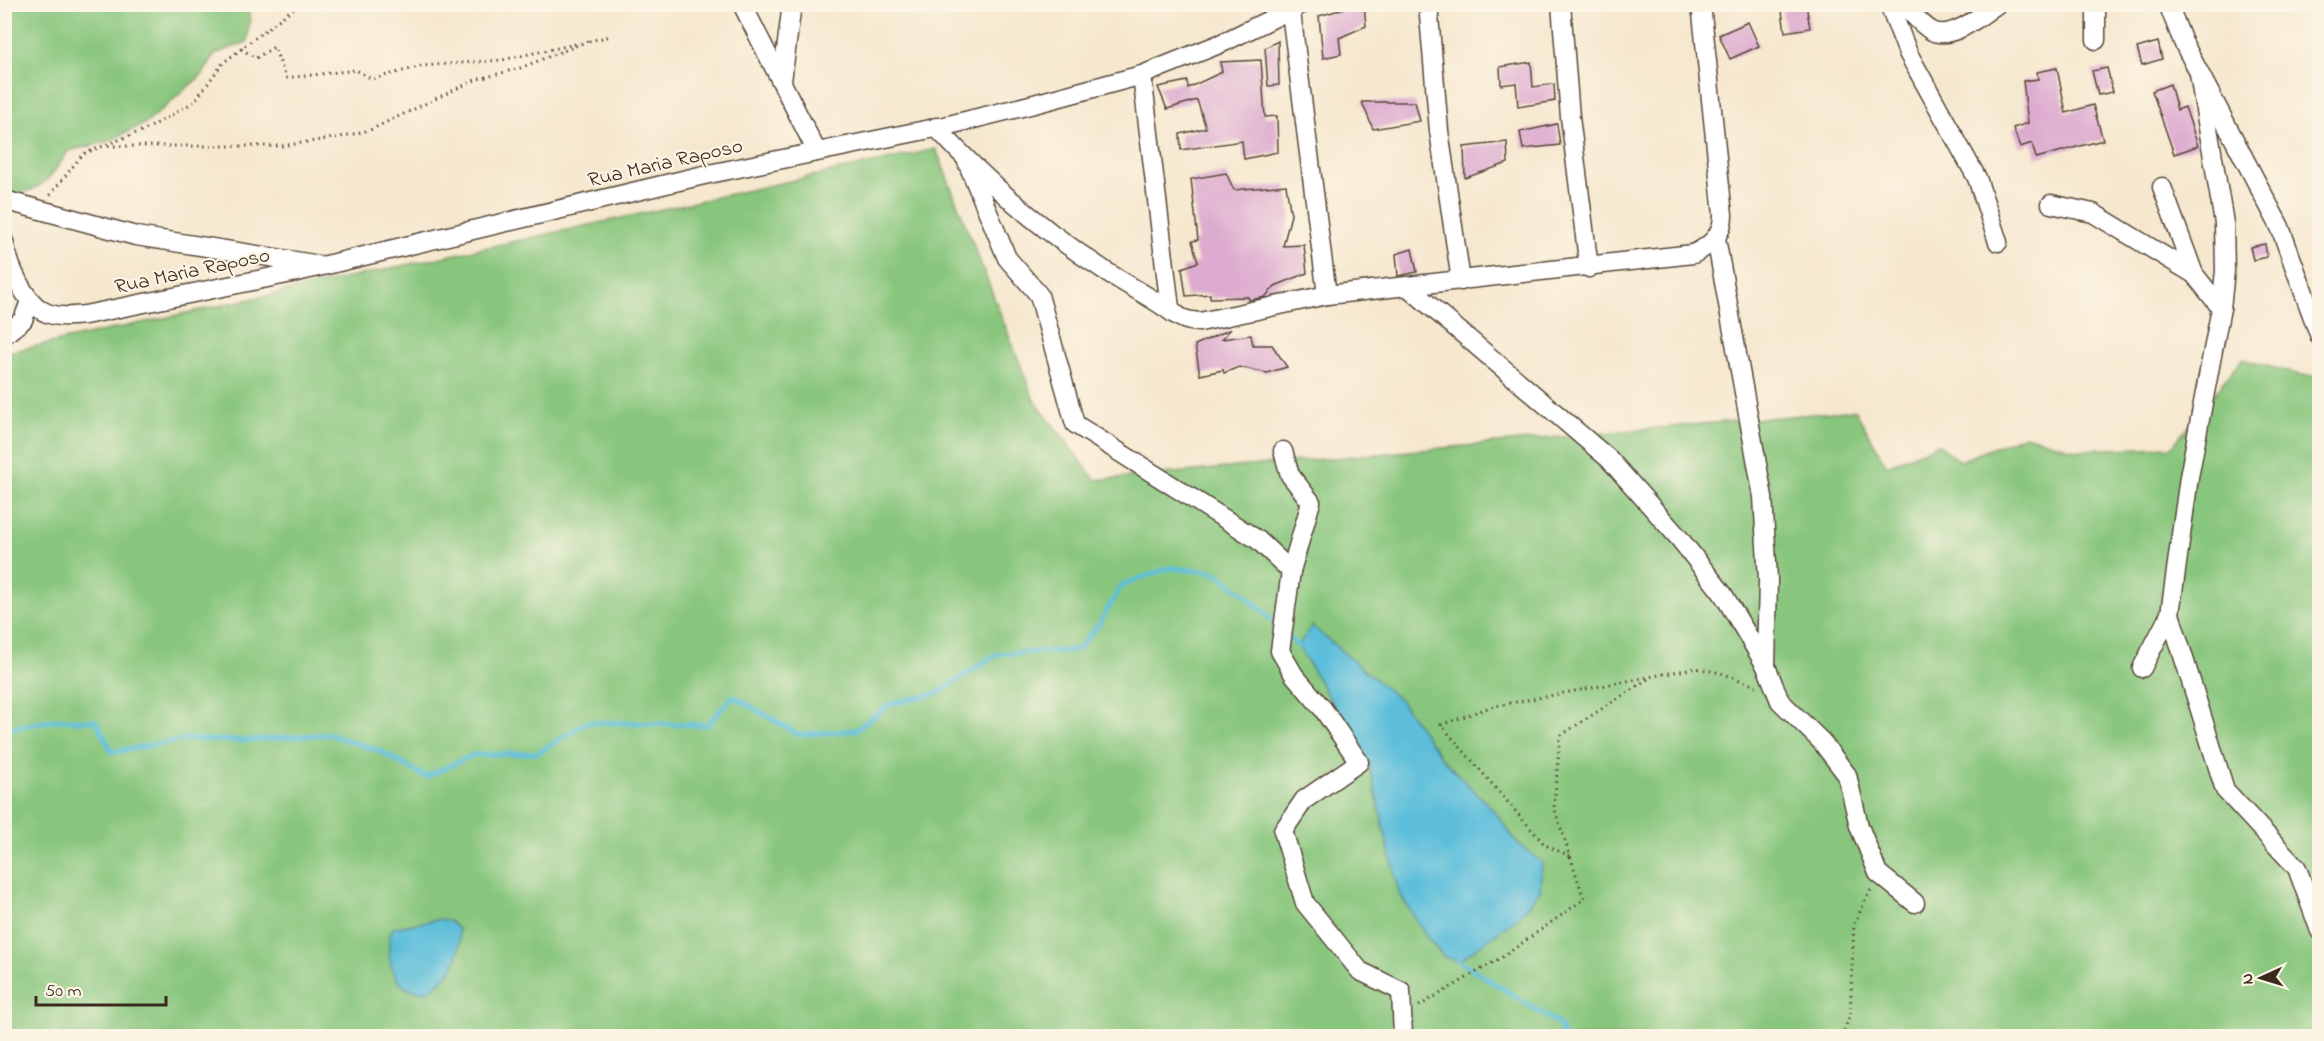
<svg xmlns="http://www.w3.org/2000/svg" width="2324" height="1041" font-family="'Indie Flower',sans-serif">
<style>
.green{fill:#88c67d;stroke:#62784e;stroke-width:1.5}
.water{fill:#5bbeda;stroke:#4b747c;stroke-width:1.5}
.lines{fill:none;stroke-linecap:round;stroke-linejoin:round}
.stream{stroke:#5bbeda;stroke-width:5}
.building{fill:#ddabcf}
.street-casing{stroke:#574639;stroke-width:21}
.path{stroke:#574639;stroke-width:3;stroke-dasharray:1.5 4.5;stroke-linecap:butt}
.street{stroke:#fff;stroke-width:18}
.labels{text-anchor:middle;stroke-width:4.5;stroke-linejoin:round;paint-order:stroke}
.street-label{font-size:21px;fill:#3b2a1e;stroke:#fcf5e5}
</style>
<rect width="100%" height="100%" fill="#fcf5e5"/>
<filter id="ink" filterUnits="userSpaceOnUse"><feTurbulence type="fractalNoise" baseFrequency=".0167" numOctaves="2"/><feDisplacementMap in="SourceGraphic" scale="12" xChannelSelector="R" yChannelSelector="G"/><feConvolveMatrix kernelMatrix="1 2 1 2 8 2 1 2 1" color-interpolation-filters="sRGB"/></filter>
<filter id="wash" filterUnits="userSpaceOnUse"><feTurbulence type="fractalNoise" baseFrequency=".008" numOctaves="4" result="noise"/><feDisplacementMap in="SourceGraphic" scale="24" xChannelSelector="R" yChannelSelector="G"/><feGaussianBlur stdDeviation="1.35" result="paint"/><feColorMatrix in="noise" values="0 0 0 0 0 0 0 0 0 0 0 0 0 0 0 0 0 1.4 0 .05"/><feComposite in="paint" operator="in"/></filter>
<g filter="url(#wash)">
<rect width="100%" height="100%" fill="#f6e8cf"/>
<g class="green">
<path d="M5,5H247L250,19L247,42L215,54L203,74L146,123L107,142L68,151C51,178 40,194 6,195Z"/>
<polygon points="936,149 1034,400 1095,480 1855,410 1887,466 1938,444 1960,461 2025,435 2077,450 2172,447 2242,359 2300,375 2319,376 2319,1036 5,1036 4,353"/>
</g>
<g class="water">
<polygon points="1312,626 1401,701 1440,756 1496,813 1518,844 1542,862 1540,890 1521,915 1459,961 1444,957 1428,939 1399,893 1369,764 1298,646"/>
<path d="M440,919L451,922L459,930C461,962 453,974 427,992C418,991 407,991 400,983C389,970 385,942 393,928Z"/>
</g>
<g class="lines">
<g class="stream">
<polyline points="1286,634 1298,646"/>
<polyline points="4,729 56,720 96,721 112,752 188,739 243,741 328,734 380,751 426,777 473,755 538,753 587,722 707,725 733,696 799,735 856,730 890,704 938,693 997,654 1077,650 1099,624 1122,585 1169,568 1215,572 1246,595 1279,627"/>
<polyline points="1459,961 1559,1024 1563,1036"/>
</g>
</g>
<g id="blocks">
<g class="building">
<polygon points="1343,4 1364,4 1366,26 1339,38 1341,54 1323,58 1319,16 1343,9"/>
<polygon points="1781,4 1806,4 1810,28 1785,32"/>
<polygon points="1748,22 1759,46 1730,59 1719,35"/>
<polygon points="1278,41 1279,85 1268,86 1265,48"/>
<polygon points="2158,42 2162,59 2142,65 2137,48"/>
<polygon points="1261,60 1265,117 1277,116 1278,152 1244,159 1242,141 1181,150 1180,134 1206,128 1197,100 1167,109 1158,87 1187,81 1188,88 1222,72 1220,62"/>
<polygon points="1531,62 1533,87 1554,84 1555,101 1518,107 1516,83 1501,85 1500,67"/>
<polygon points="2057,68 2066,113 2093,105 2103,140 2036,158 2032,143 2020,147 2013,128 2028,123 2023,81 2038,79 2037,72"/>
<polygon points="2107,68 2113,92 2098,95 2092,71"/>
<polygon points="2170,84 2177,110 2185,107 2198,146 2174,154 2152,91"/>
<polygon points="1362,102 1415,102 1420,121 1373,129"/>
<polygon points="1557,124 1560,145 1523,149 1520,132"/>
<polygon points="1507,142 1508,163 1465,178 1464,147"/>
<polygon points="1226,173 1234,190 1286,185 1291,215 1283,246 1304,245 1307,273 1275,286 1265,297 1249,300 1248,297 1210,298 1210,294 1186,296 1182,268 1198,262 1192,241 1198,240 1191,179"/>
<polygon points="2265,244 2267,257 2253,260 2250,247"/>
<polygon points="1412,249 1417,272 1398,276 1396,254"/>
<polygon points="1231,329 1222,339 1251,335 1253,345 1272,345 1287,367 1267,373 1239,367 1224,373 1223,370 1200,375 1195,345"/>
</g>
</g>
</g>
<g filter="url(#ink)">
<use href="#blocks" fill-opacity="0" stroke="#574639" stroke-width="1.5"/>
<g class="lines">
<g class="street-casing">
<g id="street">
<polyline points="742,4 817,152"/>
<polyline points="1428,4 1439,131 1461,281"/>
<polyline points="1561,4 1570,117 1589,268"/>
<polyline points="1889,4 1908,53 1977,178 1998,242"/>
<path d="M1903,4C1912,13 1921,25 1932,31C1951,41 1982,15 1997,4"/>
<polyline points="2168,4 2183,42 2280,227 2320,337"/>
<polyline points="1291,12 1327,295"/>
<polyline points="2096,40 2096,4"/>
<path d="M1142,75L1170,308C1179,319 1186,321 1200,322L1327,295L1693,254C1710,246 1723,235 1723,215L1701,4"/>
<polyline points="782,81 792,4"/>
<path d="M936,127C986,182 1042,230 1104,270C1128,286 1152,297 1174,314"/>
<polyline points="967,162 1007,258 1039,295 1075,424 1258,540 1291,571 1280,651 1294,675 1323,709 1359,762 1304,800 1283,831 1305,903 1360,971 1401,991 1403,1036"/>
<polyline points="2162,187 2194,274"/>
<polyline points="4,200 136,236 314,264"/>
<polyline points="2051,204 2093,213 2194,274 2221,308"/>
<polyline points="1716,238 1763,497 1768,579 1766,666"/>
<path d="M4,241C8,264 24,304 47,313C60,318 73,316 85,315L297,272L704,175L945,126L1034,104L1142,75L1222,43L1302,4"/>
<polyline points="1408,287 1609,459 1679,538 1723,594 1766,666 1780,701 1821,741 1847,775 1859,826 1878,873 1915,903"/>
<polyline points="4,335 23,320 30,301"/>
<polyline points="1283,451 1290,475 1311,502 1291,571"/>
<polyline points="2170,614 2225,790 2297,868 2320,931"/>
<polyline points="2142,668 2170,614 2189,477 2221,308 2225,271 2224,223 2199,74"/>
</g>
</g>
<g class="path">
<polyline points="589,41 611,36"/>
<polyline points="241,49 256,58 274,47 286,78 356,70 372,79 422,66 502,60 580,43"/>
<polyline points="108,146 282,146 340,137 370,130 475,80 520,68 591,40"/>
<polyline points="50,195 83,154 149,128 194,102 223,63 299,4"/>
<polyline points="1570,856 1545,845 1441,725 1490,707 1696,668 1721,673 1756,686"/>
<polyline points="1419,1006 1504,956 1584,899 1554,807 1560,736 1651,677"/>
<polyline points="1842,1036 1850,1015 1854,924 1871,889"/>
</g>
<use href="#street" class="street"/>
</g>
</g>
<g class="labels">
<g class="street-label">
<text transform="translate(665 162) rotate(-13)" y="7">Rua Maria Raposo</text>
<text transform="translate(192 270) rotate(-12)" y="7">Rua Maria Raposo</text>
</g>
</g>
<rect width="2324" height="1041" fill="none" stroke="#fcf5e5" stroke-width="24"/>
<g transform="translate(2261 978) rotate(266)" stroke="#fcf5e5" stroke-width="4.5" paint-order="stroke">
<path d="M0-4.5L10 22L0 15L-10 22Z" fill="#3b2a1e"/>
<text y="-9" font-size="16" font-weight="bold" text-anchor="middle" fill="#3b2a1e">N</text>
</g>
<path d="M36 996v9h130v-9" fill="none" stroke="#3b2a1e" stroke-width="3"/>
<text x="45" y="996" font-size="18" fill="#3b2a1e" stroke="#fcf5e5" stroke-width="4.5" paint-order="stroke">50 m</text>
</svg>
